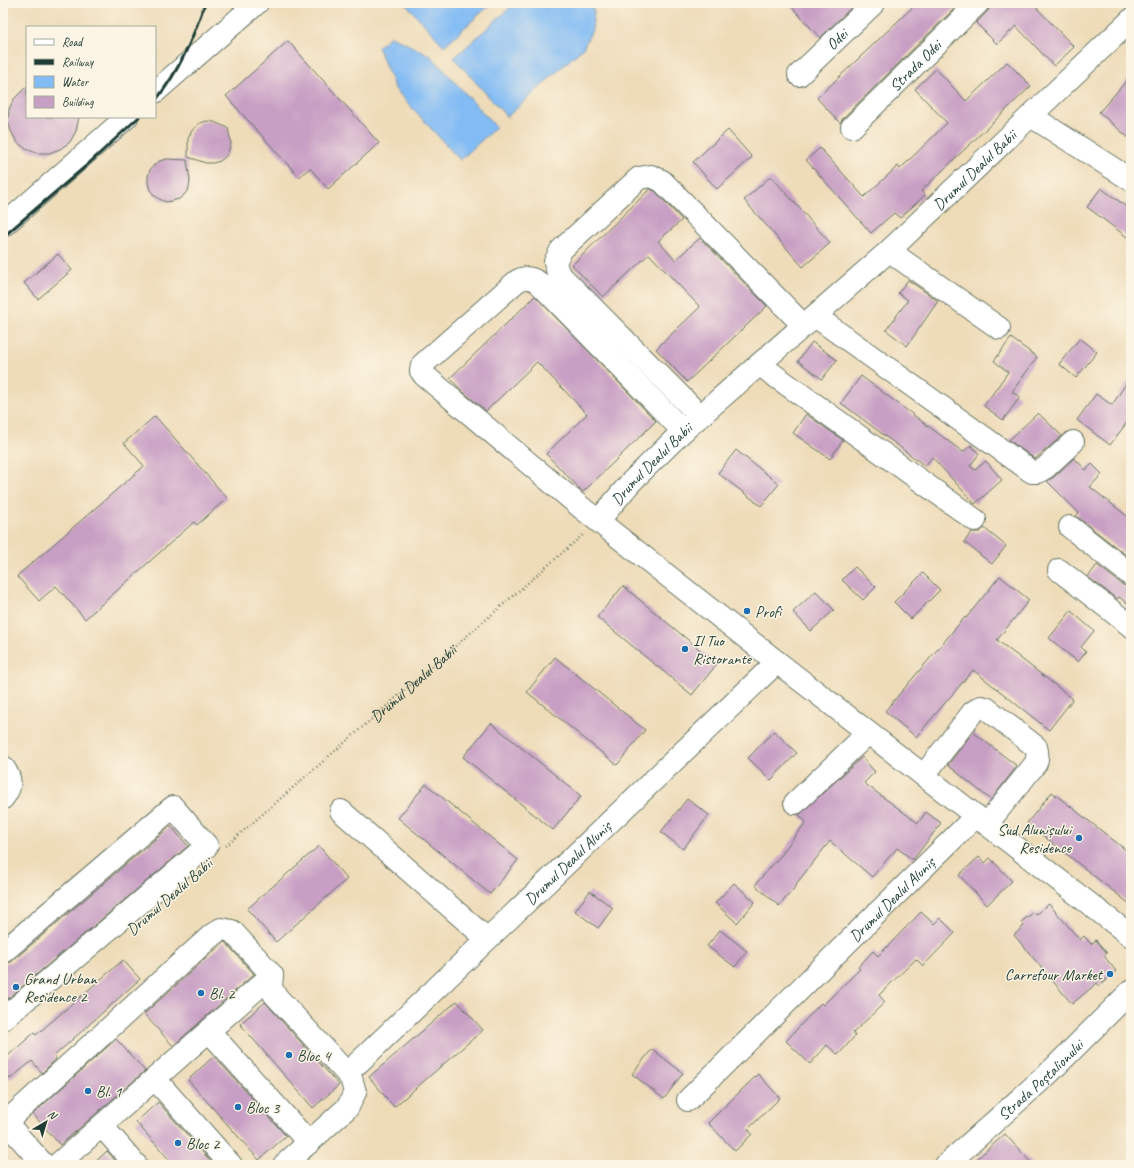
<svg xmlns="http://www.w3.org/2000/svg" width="1134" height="1168" font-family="Caveat,sans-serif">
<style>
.water{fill:#83bcf4;stroke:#517c94}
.building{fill:#c79fc4}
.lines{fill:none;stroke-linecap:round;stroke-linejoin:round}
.minor-casing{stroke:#677563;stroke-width:24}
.path{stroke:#677563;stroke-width:2.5;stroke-dasharray:1 3;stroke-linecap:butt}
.minor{stroke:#fff;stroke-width:22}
.rail{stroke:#1f3d34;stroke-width:3}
.poi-dot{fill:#1f6fb2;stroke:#fcf5e5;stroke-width:1.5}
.labels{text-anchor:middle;stroke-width:3;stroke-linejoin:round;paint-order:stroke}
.street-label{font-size:16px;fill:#1f3d34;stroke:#fcf5e5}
.poi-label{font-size:16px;fill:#1f3d34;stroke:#fcf5e5;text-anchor:start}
</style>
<rect width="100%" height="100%" fill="#fcf5e5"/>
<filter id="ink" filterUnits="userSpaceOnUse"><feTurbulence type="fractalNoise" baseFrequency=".025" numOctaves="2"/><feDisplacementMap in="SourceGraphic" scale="8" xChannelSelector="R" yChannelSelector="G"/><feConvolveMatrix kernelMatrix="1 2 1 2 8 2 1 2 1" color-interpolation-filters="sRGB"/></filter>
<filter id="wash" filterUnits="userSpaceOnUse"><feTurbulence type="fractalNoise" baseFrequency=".012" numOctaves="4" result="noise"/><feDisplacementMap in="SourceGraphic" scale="16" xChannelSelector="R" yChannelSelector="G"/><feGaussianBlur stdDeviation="0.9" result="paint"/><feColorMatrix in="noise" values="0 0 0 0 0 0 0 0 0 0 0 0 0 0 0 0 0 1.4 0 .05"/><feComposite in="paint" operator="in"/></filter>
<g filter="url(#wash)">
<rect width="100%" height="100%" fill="#eedcb9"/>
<g class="water">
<polygon points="405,3 492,3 444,46"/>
<polygon points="515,3 589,3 594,11 592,30 583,48 507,117 454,58"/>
<polygon points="391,36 431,56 496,127 460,160 395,89 378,47"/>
</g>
<g id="blocks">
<g class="building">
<polygon points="788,3 856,3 820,38"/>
<polygon points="917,3 960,3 843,118 840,123 817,98"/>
<polygon points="990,3 1032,3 1074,47 1054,66 1016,26 997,44 976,23 987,12 990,7"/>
<polygon points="288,41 379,143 328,189 310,168 299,177 226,96"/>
<polygon points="1007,62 1031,86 921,191 925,195 900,218 894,213 871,233 806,160 820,148 864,197 898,166 900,169 947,123 915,89 936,69 966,101"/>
<polygon points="1131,76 1131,140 1099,112"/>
<polygon points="27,86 27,117 79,117 76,131 70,142 60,149 49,153 37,153 26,149 17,142 11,131 8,121 9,109 14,99"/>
<polygon points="207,121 214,122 228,128 231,143 229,150 226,156 220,161 213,163 206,163 188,157 188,139 191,132 195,127 200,123"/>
<polygon points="728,130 752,157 717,189 693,162"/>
<polygon points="166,159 187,160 190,181 189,188 185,194 179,199 172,201 166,202 159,199 154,195 150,190 148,183 148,176 150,170 154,165 160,161"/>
<polygon points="771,176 830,243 803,267 744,200"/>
<polygon points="1101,188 1131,210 1131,240 1087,207"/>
<polygon points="650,189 655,191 682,220 658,241 675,260 700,238 767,306 687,382 656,349 700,307 649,254 603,297 572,265"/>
<polygon points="58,254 72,270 38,299 24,283"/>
<polygon points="908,280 938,301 907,346 886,330 908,300 898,293"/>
<polygon points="535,296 656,421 583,492 546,454 587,414 537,362 486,411 462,391 450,378"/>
<polygon points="1011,338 1037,357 1012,392 1020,397 1003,420 984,406 1008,372 994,361"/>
<polygon points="1080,338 1097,352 1076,378 1059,364"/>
<polygon points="812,342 837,360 822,379 798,361"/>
<polygon points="861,376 963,452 971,445 979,454 970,466 975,470 986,461 1002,480 975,504 932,457 925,466 841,403"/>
<polygon points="1131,376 1131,417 1110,445 1077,420 1096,394 1112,405"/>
<polygon points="1038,413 1062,436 1035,459 1009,440"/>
<polygon points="806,414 843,440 830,459 793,433"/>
<polygon points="155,416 227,498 197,525 194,522 85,619 56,586 39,601 17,576 144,466 124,443"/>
<polygon points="736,450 779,484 761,506 718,473"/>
<polygon points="1074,458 1086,470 1092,464 1102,474 1090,487 1131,519 1131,559 1076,516 1079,513 1047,481 1054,477"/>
<polygon points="984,528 1006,546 992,564 964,542 972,532 980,532"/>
<polygon points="1097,565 1123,585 1131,587 1131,606 1119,597 1117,599 1088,577"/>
<polygon points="855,567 876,587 863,600 842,580"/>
<polygon points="923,573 940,590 911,619 894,602"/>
<polygon points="1000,576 1029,600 997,640 1073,699 1049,730 973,670 916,737 885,711 965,617 966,618"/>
<polygon points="623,586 717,664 692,695 597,617"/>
<polygon points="816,591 834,610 811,631 793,612"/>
<polygon points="1071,611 1094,631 1081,647 1086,652 1078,662 1049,638"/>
<polygon points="555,657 645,730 617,765 527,692"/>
<polygon points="491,723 581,796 553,830 463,757"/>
<polygon points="774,731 797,753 771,780 748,758"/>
<polygon points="973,732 1017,766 991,800 948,765"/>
<polygon points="862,757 875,772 864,783 918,823 926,812 941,823 913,860 897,848 872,877 830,841 796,884 797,885 779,906 755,885 784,852 783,852 806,822 799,815"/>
<polygon points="426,784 518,860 490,894 398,818"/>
<polygon points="1052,792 1131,854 1131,905 1027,823"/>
<polygon points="687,799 709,815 683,849 661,832"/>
<polygon points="171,826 188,846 3,1003 3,964 11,962"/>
<polygon points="319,846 347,879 276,942 247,909"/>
<polygon points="979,857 985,863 990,858 1012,881 987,905 959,875"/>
<polygon points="734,883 755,902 737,923 715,903"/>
<polygon points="590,891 613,908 598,928 575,911"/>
<polygon points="1049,904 1080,940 1084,936 1091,944 1096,940 1107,953 1104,956 1116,971 1099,986 1097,983 1072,1004 1014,935 1024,926 1021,922 1034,912 1036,915"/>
<polygon points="921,912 934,924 940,918 955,933 923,966 916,959 879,995 885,1002 853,1033 855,1036 838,1055 827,1045 810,1064 786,1041 821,1003 823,1005 860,969 858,967 873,951 878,956"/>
<polygon points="720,930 747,951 735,967 707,946"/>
<polygon points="224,942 226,943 254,974 173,1046 144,1014"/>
<polygon points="123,960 140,979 54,1056 56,1059 42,1073 32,1061 10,1079 3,1071 3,1060 34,1033 36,1035"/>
<polygon points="457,1001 483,1030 394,1107 369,1077"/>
<polygon points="265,1002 339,1085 313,1108 240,1024"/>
<polygon points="116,1039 145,1071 60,1145 33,1114"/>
<polygon points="652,1049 683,1073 664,1099 632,1074"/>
<polygon points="214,1056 286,1136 259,1160 188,1080"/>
<polygon points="758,1074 780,1098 748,1129 752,1134 735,1151 708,1123"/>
<polygon points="158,1102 214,1165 174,1165 136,1122"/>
<polygon points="1005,1134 1033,1165 970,1165"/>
<polygon points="107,1151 119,1165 92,1165"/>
</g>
</g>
</g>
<g filter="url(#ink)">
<use href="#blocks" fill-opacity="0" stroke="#677563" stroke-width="1"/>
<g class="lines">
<g class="minor-casing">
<g id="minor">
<path id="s2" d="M799,75L874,3"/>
<polyline points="155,92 257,3"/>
<polyline points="1031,116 1131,180"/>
<path id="s3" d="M852,127L978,3"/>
<polyline points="3,226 127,117"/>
<polyline points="890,250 902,260 999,328"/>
<polyline points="815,316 1032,472 1038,472 1045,468 1073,442"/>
<polyline points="760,365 975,520"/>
<polyline points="700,416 558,273 555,262 561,250 639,178 651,176 662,181 804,326"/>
<path d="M683,431L538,282C530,277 525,277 517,281L422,365L421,371L424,375L583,509L777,662L1131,936"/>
<path id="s4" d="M599,520L631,482L683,431L890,250L1131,20"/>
<polyline points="1070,527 1131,575"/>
<polyline points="1059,570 1131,626"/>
<path d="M3,767C12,779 12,786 3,798"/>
<path d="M924,775L973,712L981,707L986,708L1036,747C1038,753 1038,757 1036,763L987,824"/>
<polyline points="795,803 868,733"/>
<polyline points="341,811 487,939"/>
<polyline points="3,952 173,807 207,846 3,1019"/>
<polyline points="209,1031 309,1143"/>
<path id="s5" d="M358,1063L777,662"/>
<polyline points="155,1079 231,1165"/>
<path id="s6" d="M688,1100L860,930L976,816"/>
<polyline points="3,1119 44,1165"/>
<polyline points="6,1122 212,935 221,929 232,931 272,975 271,986 274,994 351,1078 355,1092 348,1107 284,1165"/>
<polyline points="102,1126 136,1165"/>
<polyline points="57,1165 272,975"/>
<path id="s7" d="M946,1165L1050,1072L1131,991"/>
</g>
</g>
<path class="path" id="s1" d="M226,846L584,534"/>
<use href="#minor" class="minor"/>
<g class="rail">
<path d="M155,101C179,72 193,38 205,3"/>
<polyline points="3,237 86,166 139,117"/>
</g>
</g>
</g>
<g class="poi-dot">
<circle cx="747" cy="611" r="4"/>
<circle cx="685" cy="649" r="4"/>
<circle cx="1079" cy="838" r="4"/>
<circle cx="1110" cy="974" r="4"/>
<circle cx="16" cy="987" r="4"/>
<circle cx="201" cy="993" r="4"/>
<circle cx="289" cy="1055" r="4"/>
<circle cx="88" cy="1091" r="4"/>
<circle cx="238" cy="1107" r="4"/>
<circle cx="178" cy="1143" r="4"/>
</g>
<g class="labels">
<g class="street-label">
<text dy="6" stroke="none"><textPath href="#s2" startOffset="52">Odei</textPath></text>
<text dy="6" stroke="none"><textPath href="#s3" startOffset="88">Strada Odei</textPath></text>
<text dy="6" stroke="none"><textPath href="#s4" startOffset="514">Drumul Dealul Babii</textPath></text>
<text dy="6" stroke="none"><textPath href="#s4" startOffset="77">Drumul Dealul Babii</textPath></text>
<text dy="6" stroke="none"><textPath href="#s1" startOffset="248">Drumul Dealul Babii</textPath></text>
<text dy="6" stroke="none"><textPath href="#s5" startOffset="290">Drumul Dealul Aluniș</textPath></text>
<text transform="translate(169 896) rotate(-41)" y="6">Drumul Dealul Babii</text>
<text dy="6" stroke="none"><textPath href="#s6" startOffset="286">Drumul Dealul Aluniș</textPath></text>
<text dy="6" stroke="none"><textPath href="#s7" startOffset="127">Strada Poștalionului</textPath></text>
</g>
<g class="poi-label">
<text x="755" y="617">Profi</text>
<text x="693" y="646">Il Tuo<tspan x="693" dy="18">Ristorante</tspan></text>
<text x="1071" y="835" text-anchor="end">Sud Alunișului<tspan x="1071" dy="18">Residence</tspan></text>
<text x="1102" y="980" text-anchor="end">Carrefour Market</text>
<text x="24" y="984">Grand Urban<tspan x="24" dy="18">Residence 2</tspan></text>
<text x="209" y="999">Bl. 2</text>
<text x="297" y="1061">Bloc 4</text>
<text x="96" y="1097">Bl. 1</text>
<text x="246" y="1113">Bloc 3</text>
<text x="186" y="1149">Bloc 2</text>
</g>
</g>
<rect width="1134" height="1168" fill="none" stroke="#fcf5e5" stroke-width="16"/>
<rect x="26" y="26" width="130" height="92" fill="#fcf5e5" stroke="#a4ab9e"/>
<rect x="34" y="39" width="20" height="6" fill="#ffffff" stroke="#a4ab9e"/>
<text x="62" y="46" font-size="12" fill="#1f3d34">Road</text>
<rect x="34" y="59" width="20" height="6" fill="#1f3d34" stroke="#a4ab9e"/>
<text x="62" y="66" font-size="12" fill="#1f3d34">Railway</text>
<rect x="34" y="76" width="20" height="12" fill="#83bcf4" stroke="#a4ab9e"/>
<text x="62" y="86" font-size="12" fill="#1f3d34">Water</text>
<rect x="34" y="96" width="20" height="12" fill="#c79fc4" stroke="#a4ab9e"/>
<text x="62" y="106" font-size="12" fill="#1f3d34">Building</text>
<g transform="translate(46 1122) rotate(38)" stroke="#fcf5e5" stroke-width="3" paint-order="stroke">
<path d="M0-3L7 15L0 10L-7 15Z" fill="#1f3d34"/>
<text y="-6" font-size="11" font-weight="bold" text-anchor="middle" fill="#1f3d34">N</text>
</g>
</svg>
